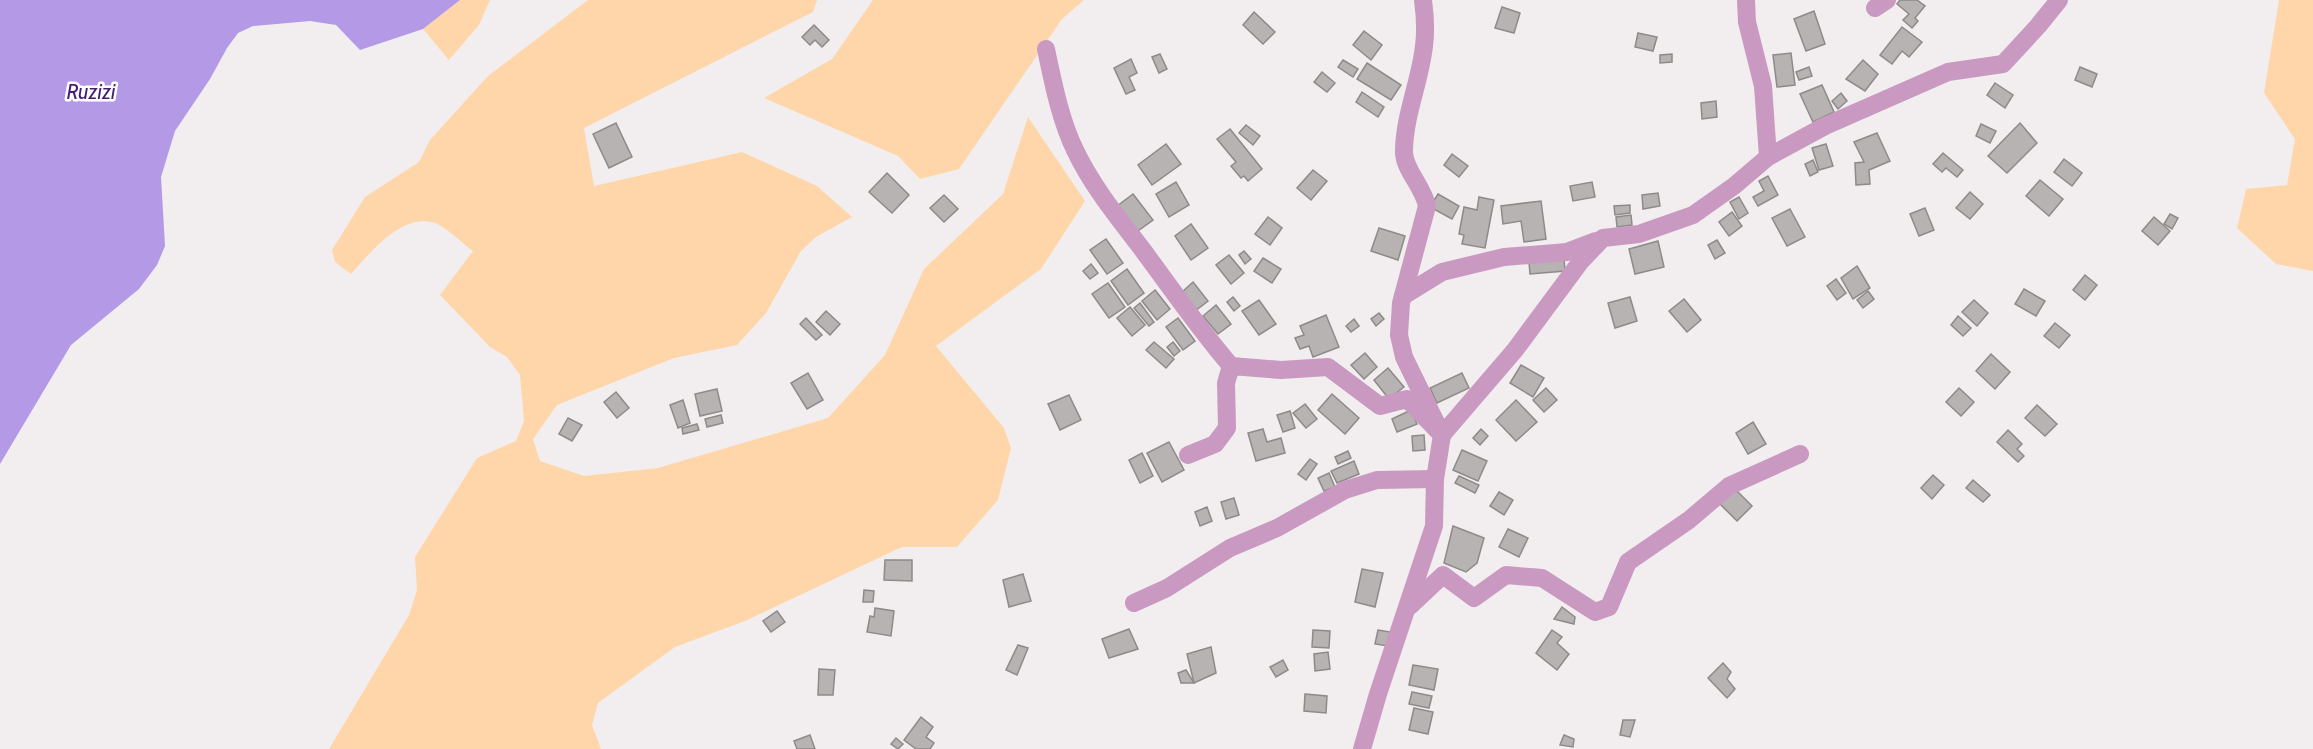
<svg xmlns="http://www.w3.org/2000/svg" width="2313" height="749" font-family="Cabin,sans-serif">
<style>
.green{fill:#ffd6aa}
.water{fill:#b499e7}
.building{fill:#b7b3b2;stroke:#8e8a89;stroke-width:1.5}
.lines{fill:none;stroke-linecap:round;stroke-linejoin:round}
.minor{stroke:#c999c1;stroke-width:18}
.labels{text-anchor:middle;stroke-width:5;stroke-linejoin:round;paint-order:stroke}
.water-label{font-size:21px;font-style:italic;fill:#451c75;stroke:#fff}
</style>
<rect width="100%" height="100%" fill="#f2eeef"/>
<g class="green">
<polygon points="460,0 490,0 479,25 449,60 423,29"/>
<path d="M588,0H817L813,12L584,128L594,186L742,152L817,186L852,217L816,237L801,251L766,313L737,345L674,358L557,405L533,439L540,461L584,476L658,468L828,418L885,355L924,269L1003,194L1028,117L1085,201L1041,269L936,346L1004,428L1011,448L998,500L957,547H902L745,621L675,647L598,703L592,725L601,749H329L409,615L417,590L415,557L477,458L516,441L524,421L520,375L507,357L490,347L440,295L473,251C463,244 446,227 435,223C402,212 370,253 351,274L335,262L332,250L365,197L419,162L430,140L488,76Z"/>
<polygon points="873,0 1084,0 1062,19 959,169 920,179 898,156 764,98 832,59"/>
<polygon points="2279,0 2313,0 2313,271 2276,264 2237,228 2246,189 2287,185 2295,139 2264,93"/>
</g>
<polygon class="water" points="0,0 460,0 423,29 360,50 336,25 310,21 253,26 238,33 227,48 210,79 175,131 161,177 165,246 157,265 139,289 71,345 0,464"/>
<g class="building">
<polygon points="1900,0 1917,0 1925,6 1915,18 1918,21 1912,28 1903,20 1909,14 1897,4"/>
<polygon points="1502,7 1520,13 1514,33 1495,28"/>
<polygon points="1814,11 1825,44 1806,51 1794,19"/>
<polygon points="1254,12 1275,32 1263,44 1243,25"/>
<polygon points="814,25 829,40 822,47 815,40 810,45 802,37"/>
<polygon points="1902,27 1922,42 1909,57 1902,51 1892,64 1880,55"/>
<polygon points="1364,31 1382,45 1371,60 1353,45"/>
<polygon points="1638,33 1657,37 1653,51 1635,47"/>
<polygon points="1791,53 1795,85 1777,87 1773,55"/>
<polygon points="1160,54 1167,69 1159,73 1152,57"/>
<polygon points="1672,54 1672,62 1660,63 1660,55"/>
<polygon points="1131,59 1137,73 1129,77 1135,90 1126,94 1114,68"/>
<polygon points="1343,60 1358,69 1353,77 1338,67"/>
<polygon points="1863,60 1878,74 1865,91 1846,79"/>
<polygon points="1367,63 1401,85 1391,100 1357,79"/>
<polygon points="1809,67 1812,76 1799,80 1796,72"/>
<polygon points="2080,67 2097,74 2092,87 2075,80"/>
<polygon points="1322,72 1335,83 1327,92 1314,82"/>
<polygon points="1995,83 2013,95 2005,108 1987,95"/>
<polygon points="1822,85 1834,112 1813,122 1800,94"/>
<polygon points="1362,92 1384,107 1378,117 1356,102"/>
<polygon points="1841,93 1847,101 1838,109 1832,101"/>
<polygon points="1716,101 1717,117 1702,119 1701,103"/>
<polygon points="616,123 632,157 609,168 593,134"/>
<polygon points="2020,123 2037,143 2007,173 1988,156"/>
<polygon points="1981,124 1996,131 1990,143 1976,136"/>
<polygon points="1246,125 1260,136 1253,145 1239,133"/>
<polygon points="1230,129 1262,169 1248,181 1244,176 1241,178 1231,166 1236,162 1217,139"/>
<polygon points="1877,133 1890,161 1869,170 1870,184 1856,185 1855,163 1864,162 1854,142"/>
<polygon points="1166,144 1181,164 1152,185 1138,165"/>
<polygon points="1826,144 1833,166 1819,170 1812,148"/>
<polygon points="1943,153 1963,170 1957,177 1946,168 1942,172 1933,164"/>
<polygon points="1452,154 1468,166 1459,177 1444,165"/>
<polygon points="2064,159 2082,173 2072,186 2054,172"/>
<polygon points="1813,160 1818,172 1810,176 1805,164"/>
<polygon points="1313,170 1327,181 1311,200 1297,188"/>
<polygon points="887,173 909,195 892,213 869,192"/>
<polygon points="1768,176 1778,195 1758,206 1753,197 1764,191 1759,181"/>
<polygon points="2040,180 2063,199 2049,216 2026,196"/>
<polygon points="1176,182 1189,205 1169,217 1156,194"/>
<polygon points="1592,182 1595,197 1573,201 1570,186"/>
<polygon points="1970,192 1983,204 1970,219 1956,208"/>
<polygon points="1658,193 1660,206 1643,209 1642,195"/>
<polygon points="1133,194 1153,220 1135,233 1116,207"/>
<polygon points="1438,194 1459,206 1452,219 1430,207"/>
<polygon points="944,195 958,209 944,222 930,208"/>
<polygon points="1479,197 1494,200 1485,248 1462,244 1464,235 1459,234 1464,207 1477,210"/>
<polygon points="1739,197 1748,213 1739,219 1730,202"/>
<polygon points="1541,201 1546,239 1524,242 1521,221 1503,224 1501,206"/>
<polygon points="1630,205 1630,213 1615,215 1614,206"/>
<polygon points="1925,208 1934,230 1919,236 1910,214"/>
<polygon points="1790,209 1805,237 1787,246 1772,218"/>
<polygon points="1732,212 1742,226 1729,236 1719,222"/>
<polygon points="2170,214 2178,218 2172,229 2164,224"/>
<polygon points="1631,215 1632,225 1617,227 1616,217"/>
<polygon points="1268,217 1282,228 1270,245 1255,234"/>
<polygon points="2154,217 2170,231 2158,245 2142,231"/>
<polygon points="1191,224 1208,248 1191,260 1175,236"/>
<polygon points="1379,228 1405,236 1398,260 1371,251"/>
<polygon points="1106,239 1123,263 1107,274 1090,250"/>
<polygon points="1717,240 1725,253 1715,259 1708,245"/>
<polygon points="1658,241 1664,267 1635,274 1629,249"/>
<polygon points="1244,251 1251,259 1245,264 1239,255"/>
<polygon points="1229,255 1244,273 1231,284 1216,265"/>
<polygon points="1263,258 1281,269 1272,283 1254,271"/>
<polygon points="1564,259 1565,271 1530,274 1529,262"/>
<polygon points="1091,264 1098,273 1090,279 1083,271"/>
<polygon points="1857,266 1870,288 1853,299 1841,278"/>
<polygon points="1127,269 1144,293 1128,305 1111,281"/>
<polygon points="2085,275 2097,285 2085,300 2073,290"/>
<polygon points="1836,279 1846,293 1837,300 1827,286"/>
<polygon points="1193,282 1208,301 1195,311 1181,293"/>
<polygon points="1108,283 1125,307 1109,318 1092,294"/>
<polygon points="2024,289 2045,301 2036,316 2015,304"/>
<polygon points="1155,290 1170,309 1157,320 1142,301"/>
<polygon points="1868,291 1874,299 1863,308 1857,300"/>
<polygon points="1233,297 1240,306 1234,311 1227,302"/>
<polygon points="1630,297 1637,321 1615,328 1608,303"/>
<polygon points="1684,299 1701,320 1687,332 1669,311"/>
<polygon points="1259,300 1276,324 1259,335 1242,311"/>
<polygon points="1974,300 1988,313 1977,326 1962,312"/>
<polygon points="1140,303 1154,322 1149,326 1134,308"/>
<polygon points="1216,305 1231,324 1218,334 1203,316"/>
<polygon points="1130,307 1145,325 1132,336 1117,318"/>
<polygon points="826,311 840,324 830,335 816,322"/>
<polygon points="1379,313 1384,319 1376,326 1371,319"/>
<polygon points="1326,315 1339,347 1313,357 1309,346 1300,349 1295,338 1304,335 1300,326"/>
<polygon points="1958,316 1971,328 1963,336 1951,325"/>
<polygon points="806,318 822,335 816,340 800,324"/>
<polygon points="1178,318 1195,341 1183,350 1166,327"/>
<polygon points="1354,319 1359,326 1351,332 1346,326"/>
<polygon points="2055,323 2070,335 2059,348 2044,336"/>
<polygon points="1154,342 1174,359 1166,368 1146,350"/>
<polygon points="1173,342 1180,351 1174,356 1167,347"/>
<polygon points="1365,353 1377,367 1364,379 1351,365"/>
<polygon points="1991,354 2010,372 1995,389 1976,371"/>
<polygon points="1521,365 1544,378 1533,397 1510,383"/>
<polygon points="1388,368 1404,387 1389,399 1374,380"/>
<polygon points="808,373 823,400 807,409 791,383"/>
<polygon points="1462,373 1469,388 1437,403 1430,388"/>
<polygon points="1546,388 1557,400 1544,412 1533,400"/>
<polygon points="1959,388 1974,402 1961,416 1946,402"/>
<polygon points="717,389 722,411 700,416 695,394"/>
<polygon points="616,392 629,408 617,418 604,402"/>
<polygon points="1332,394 1359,418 1345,434 1318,410"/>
<polygon points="1069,395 1081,420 1060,430 1048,404"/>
<polygon points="683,400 690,423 678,428 670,405"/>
<polygon points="1516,400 1537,422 1516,441 1496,420"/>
<polygon points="1305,404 1317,419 1306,428 1293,413"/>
<polygon points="2037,405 2057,424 2045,436 2025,418"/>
<polygon points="1411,410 1417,424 1397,432 1392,419"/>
<polygon points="1290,411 1295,428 1283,432 1277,415"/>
<polygon points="721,415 723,423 707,427 705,419"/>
<polygon points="568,418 582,425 572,441 559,434"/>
<polygon points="1753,422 1766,444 1748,454 1736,433"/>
<polygon points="697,424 699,430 683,434 682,428"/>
<polygon points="1263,429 1267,442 1281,438 1285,453 1256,461 1248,433"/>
<polygon points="1481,429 1488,436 1480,445 1473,438"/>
<polygon points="2008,430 2022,444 2017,449 2024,456 2018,462 1997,442"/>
<polygon points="1424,435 1425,450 1413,451 1412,436"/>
<polygon points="1169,442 1184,470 1162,482 1147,453"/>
<polygon points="1462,450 1487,461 1478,481 1453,470"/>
<polygon points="1348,451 1351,458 1338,464 1335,457"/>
<polygon points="1142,453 1153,476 1140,483 1129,460"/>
<polygon points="1310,459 1317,464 1306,480 1298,474"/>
<polygon points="1354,461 1359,474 1337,483 1331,471"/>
<polygon points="1329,473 1335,487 1324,491 1318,478"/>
<polygon points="1933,475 1944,485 1932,499 1921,488"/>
<polygon points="1459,476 1479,485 1475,493 1455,483"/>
<polygon points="1973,480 1990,495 1983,502 1966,488"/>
<polygon points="1734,488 1752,506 1737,521 1719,503"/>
<polygon points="1499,492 1513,500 1504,515 1490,506"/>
<polygon points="1234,498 1239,515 1226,519 1221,502"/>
<polygon points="1207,507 1212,521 1200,526 1195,512"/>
<polygon points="1453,526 1484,538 1477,563 1466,572 1444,563"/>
<polygon points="1508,529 1528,538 1519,557 1499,547"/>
<polygon points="885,560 912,560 912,581 884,580"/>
<polygon points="1362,569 1383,573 1375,607 1355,602"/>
<polygon points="1023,574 1031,601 1009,607 1003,580"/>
<polygon points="864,590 874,591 873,602 863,602"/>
<polygon points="1562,607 1575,617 1574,624 1554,619"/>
<polygon points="875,608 894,611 891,636 867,632 870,616 874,617"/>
<polygon points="777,611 785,622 771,632 763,621"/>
<polygon points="1129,629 1138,649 1109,658 1102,639"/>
<polygon points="1313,630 1330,631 1329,648 1312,647"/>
<polygon points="1378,630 1390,632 1388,646 1375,644"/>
<polygon points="1552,630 1562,637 1557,643 1569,654 1557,670 1536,653"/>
<polygon points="1018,645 1028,648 1017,675 1006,670"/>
<polygon points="1211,647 1216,673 1194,683 1187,654"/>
<polygon points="1328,652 1330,669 1315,671 1314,654"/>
<polygon points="1283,660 1288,670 1276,677 1270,667"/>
<polygon points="1723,663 1731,672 1727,679 1735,689 1727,698 1708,678"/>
<polygon points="1413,665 1438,669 1434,690 1409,685"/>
<polygon points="819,669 835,670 833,695 818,695"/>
<polygon points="1186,670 1194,683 1181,683 1178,673"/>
<polygon points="1412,692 1432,696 1429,708 1409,704"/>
<polygon points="1305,694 1327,696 1326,713 1304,711"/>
<polygon points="1414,708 1433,712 1428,734 1409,730"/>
<polygon points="921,717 933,727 926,737 934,743 930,749 916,749 904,740"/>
<polygon points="1623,720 1635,720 1630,737 1620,735"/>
<polygon points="810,735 815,749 797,749 794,741"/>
<polygon points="1564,735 1574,739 1573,747 1560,745"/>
<polygon points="896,738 903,744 898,749 891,744"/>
</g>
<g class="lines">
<g class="minor">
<polyline points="1746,0 1747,22 1763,86 1768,157"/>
<polyline points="1875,8 1887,0"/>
<path d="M1046,49C1053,82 1060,119 1075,150C1093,188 1120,220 1145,253C1173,291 1200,330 1231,366"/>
<polyline points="1403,296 1442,272 1504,257 1567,252 1596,241"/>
<polyline points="1188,455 1215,444 1227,428 1226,383 1231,366 1281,370 1328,367 1380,406 1407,399 1442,435 1515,350 1581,261 1603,238 1639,234 1693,215 1734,186 1768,157 1825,126 1948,72 2003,64 2038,26 2059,0"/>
<polyline points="1134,603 1167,588 1230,548 1277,528 1345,490 1377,480 1435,479"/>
<polyline points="1410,606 1443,575 1474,598 1506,575 1542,578 1595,612 1609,607 1628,562 1689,520 1729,486 1800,454"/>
<path d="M1362,749L1378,694L1434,526L1435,479L1442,435L1404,357L1399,335L1401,303L1427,206C1423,186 1404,170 1404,152C1404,116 1420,82 1424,46C1426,31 1425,15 1423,0"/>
</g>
</g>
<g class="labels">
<g class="water-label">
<text x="91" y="99">Ruzizi</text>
</g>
</g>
</svg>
